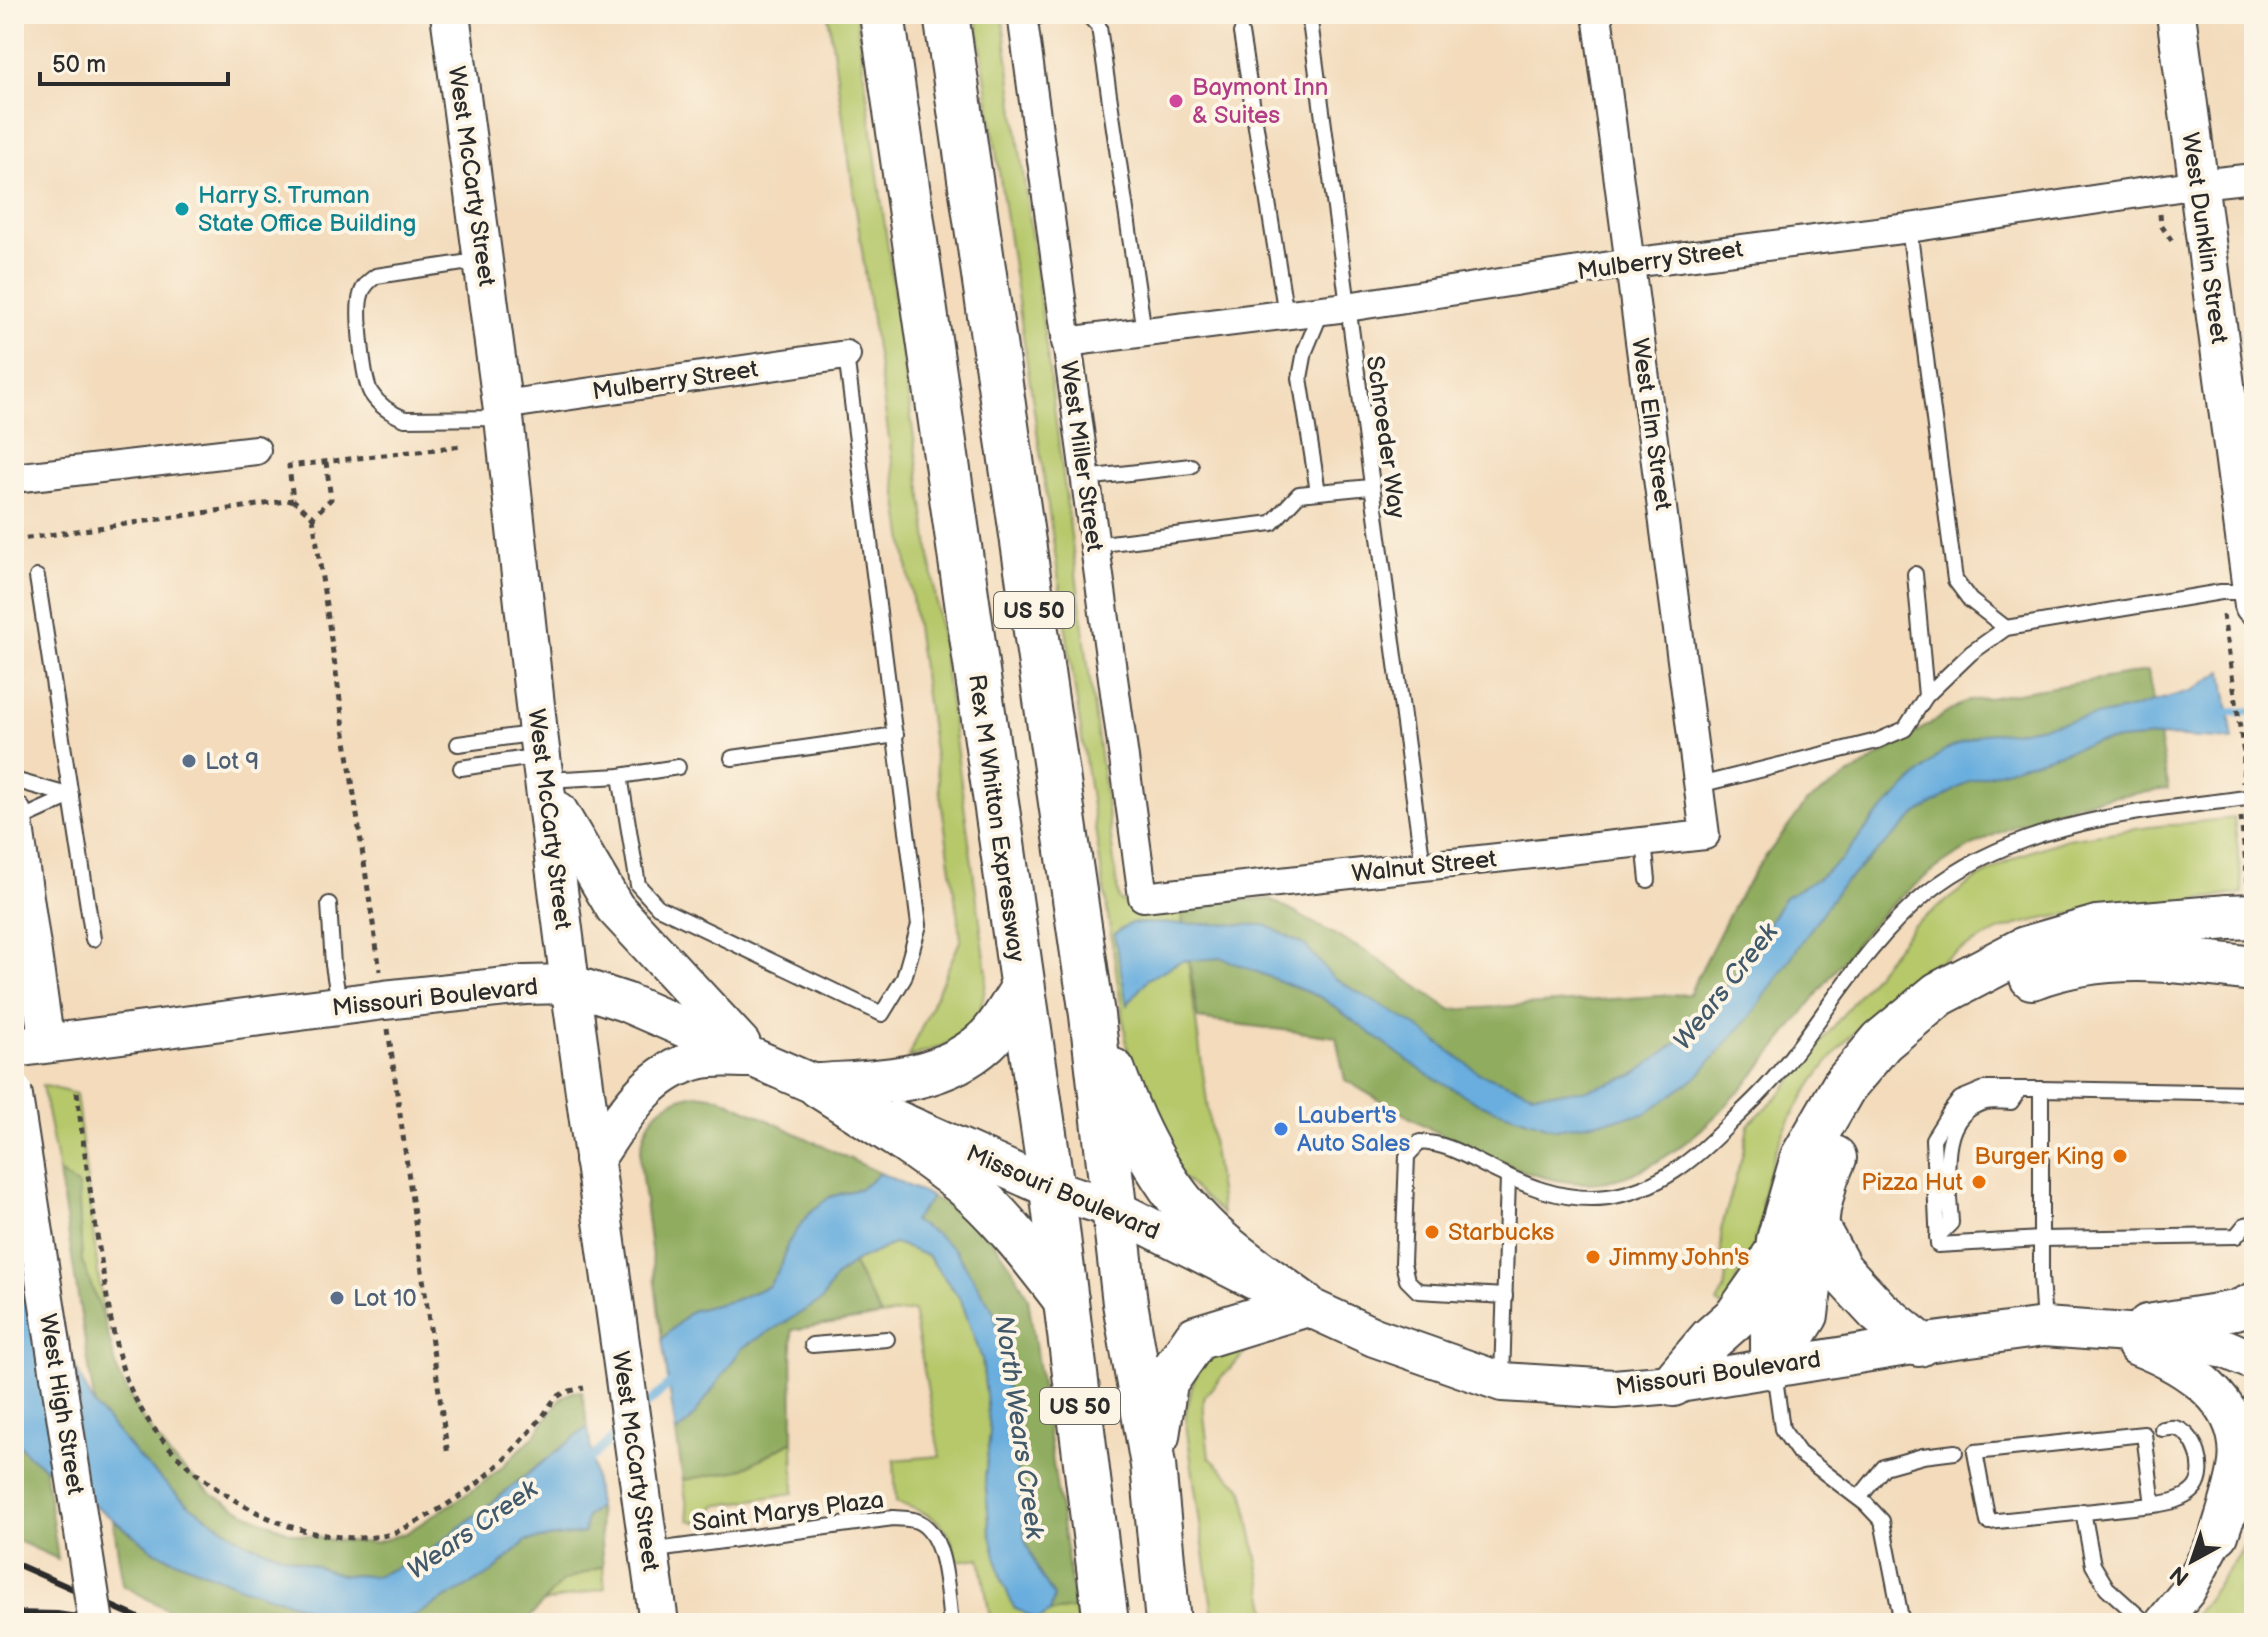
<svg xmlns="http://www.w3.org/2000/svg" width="2268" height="1637" font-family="'Balsamiq Sans',sans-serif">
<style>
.green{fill:#b6c86b;stroke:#707a4b;stroke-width:2}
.forest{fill:#90ac5f;stroke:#5e6c45;stroke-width:2}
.water{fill:#69aede;stroke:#4a6c84;stroke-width:2}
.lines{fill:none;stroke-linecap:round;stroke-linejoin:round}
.stream{stroke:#69aede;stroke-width:8}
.service-casing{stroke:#494541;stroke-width:18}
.minor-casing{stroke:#494541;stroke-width:32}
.tertiary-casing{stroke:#494541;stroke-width:38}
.secondary-casing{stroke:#494541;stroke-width:42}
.trunk-casing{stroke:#494541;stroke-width:48}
.motorway-casing{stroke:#494541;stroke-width:48}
.path{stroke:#494541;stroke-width:5;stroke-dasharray:6 6;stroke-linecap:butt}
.service{stroke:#fff;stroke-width:14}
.minor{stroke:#fff;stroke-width:28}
.tertiary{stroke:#fff;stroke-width:34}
.secondary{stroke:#fff;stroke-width:38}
.trunk{stroke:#fff;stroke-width:44}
.motorway{stroke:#fff;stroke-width:44}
.rail{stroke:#2b2b2b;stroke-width:6}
.tertiary-bridge-casing{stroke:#494541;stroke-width:38;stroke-linecap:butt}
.motorway-bridge-casing{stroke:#494541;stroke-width:48;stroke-linecap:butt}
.tertiary-bridge{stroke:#fff;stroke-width:34}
.motorway-bridge{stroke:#fff;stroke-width:44}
.hotel-dot{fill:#d1479c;stroke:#fcf5e5;stroke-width:3}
.culture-dot{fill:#0f9aa8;stroke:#fcf5e5;stroke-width:3}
.service-dot{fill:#5c6f8a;stroke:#fcf5e5;stroke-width:3}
.shop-dot{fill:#3f7fe0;stroke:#fcf5e5;stroke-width:3}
.food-dot{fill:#e8710a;stroke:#fcf5e5;stroke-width:3}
.labels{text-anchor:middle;stroke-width:8;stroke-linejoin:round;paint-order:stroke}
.shield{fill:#fcf5e5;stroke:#6a6863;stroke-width:2}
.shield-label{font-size:22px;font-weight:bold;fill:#2b2b2b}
.hotel-label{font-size:24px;fill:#b23c85;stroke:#fcf5e5;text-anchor:start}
.street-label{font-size:24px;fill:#2b2b2b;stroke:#fcf5e5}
.culture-label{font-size:24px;fill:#0d838f;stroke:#fcf5e5;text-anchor:start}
.service-label{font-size:24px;fill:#4e5e75;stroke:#fcf5e5;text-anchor:start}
.shop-label{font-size:24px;fill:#366cbe;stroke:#fcf5e5;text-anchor:start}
.food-label{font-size:24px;fill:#c56008;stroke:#fcf5e5;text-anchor:end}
.water-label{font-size:26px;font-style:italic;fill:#41596a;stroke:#fcf5e5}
</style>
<rect width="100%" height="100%" fill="#fcf5e5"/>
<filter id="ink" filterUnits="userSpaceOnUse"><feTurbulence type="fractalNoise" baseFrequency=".0125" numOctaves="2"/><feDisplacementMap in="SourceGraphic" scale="16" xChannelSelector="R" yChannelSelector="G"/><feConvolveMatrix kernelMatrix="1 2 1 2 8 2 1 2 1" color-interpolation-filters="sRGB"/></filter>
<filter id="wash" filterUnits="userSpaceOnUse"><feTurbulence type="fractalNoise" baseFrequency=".006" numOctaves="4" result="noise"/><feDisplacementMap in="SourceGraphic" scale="32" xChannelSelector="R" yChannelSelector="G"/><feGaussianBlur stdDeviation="1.8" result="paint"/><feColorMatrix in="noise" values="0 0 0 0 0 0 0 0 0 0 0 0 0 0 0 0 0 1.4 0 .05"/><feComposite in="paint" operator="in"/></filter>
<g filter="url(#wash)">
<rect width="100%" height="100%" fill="#f3dbbc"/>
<g class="green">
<path d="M828,14H856L987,973C980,1037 964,1038 908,1058L961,939Z"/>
<polygon points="976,14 1002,14 1119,899 1128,906 1180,902 1222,1214 1173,1169 1131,1073"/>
<path d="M2234,818L2243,893C2165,906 2084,905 2007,928C1996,931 1985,938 1974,943C1893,983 1818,1057 1780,1140C1771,1159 1767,1183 1761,1204L1764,1211L1752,1249L1724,1308L1717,1303L1724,1290L1726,1275L1721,1268V1230L1744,1149L1748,1125L1781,1093L1913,926L1974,880L2020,855L2067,839L2150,827Z"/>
<polygon points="42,1085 76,1094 104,1320 82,1261 78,1186 59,1173"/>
<path d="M895,1243L928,1256L961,1300L982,1359L990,1432L985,1479L990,1531L1038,1620L1050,1612L1075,1609L1077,1623H991L980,1558L957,1561C950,1520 931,1515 896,1502L894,1460L940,1456L913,1311L881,1316L852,1263Z"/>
<path d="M1260,1338C1250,1349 1206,1390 1204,1399C1202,1414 1208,1442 1209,1457L1243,1489L1270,1623H1214L1185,1417C1190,1389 1195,1361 1223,1347C1234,1342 1249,1341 1260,1338Z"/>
<polygon points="793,1441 794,1493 714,1506 716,1523 704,1524 689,1520 683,1480 740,1470"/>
<polygon points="2254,1526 2254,1609 2243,1623 2189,1623 2238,1557"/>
<polygon points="603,1566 605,1588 543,1603 561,1582"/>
</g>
<g class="forest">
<path d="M2148,671L2168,789C2137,794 2103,796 2073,805C2022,821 1968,843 1926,876C1911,889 1894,902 1880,916C1806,994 1707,1181 1588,1183C1517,1185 1407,1116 1345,1080L1336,1037L1198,1019L1180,902L1270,899L1370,954L1451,1010L1689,994L1733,907L1756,869L1807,802L1964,702Z"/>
<path d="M696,1094L719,1097L880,1173L861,1188L830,1197L788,1243L782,1264L769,1286L735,1300L691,1311L662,1339L640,1161C642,1122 657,1101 696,1094Z"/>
<polygon points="59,1173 78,1186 82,1261 104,1320 119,1376 142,1418 171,1458 212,1494 246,1513 289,1532 332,1540 374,1543 406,1533 476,1488 501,1468 534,1436 561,1398 572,1392 582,1391 588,1427 422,1557 376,1576 341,1575 247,1543 186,1503 140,1459 95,1407"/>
<path d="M932,1197C984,1227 1002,1244 1028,1298L1075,1609L1050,1612L1054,1597L1038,1571L1025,1540L1001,1342L913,1221Z"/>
<polygon points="852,1263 881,1316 792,1330 793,1441 740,1470 683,1480 676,1433 690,1421 742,1348 822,1300 834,1279"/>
<polygon points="14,1436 26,1453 44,1465 58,1559 14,1539"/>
<polygon points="598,1507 603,1566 561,1582 525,1623 392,1623 416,1615 493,1572 526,1541 584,1533 586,1517"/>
<polygon points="113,1520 156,1552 241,1587 353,1623 191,1623 123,1585"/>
</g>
<g class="water">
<polygon points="2223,671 2233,740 2167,736 2096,742 1969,781 1916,815 1839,888 1753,1013 1698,1076 1645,1114 1556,1129 1482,1105 1425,1073 1322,998 1222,958 1181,961 1148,979 1127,1005 1114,934 1131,923 1266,925 1306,946 1332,977 1415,1025 1479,1073 1533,1093 1583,1091 1632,1076 1703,1023 1785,897 1817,879 1841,860 1874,819 1943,751 1982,734 2012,732 2126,710 2193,690"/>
<polygon points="880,1173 932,1197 913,1221 936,1234 956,1251 994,1312 1001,1342 1025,1540 1038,1571 1054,1597 1050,1612 1038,1620 1014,1608 1002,1580 990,1532 985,1479 990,1432 982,1359 961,1300 928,1256 895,1243 852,1263 834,1279 822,1300 742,1348 690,1421 676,1433 662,1339 691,1311 735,1300 769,1286 782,1264 788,1243 810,1212 830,1197 861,1188"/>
<polygon points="14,1243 95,1407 140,1459 186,1503 247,1543 341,1575 376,1576 422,1557 588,1427 598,1507 586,1517 584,1533 526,1541 493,1572 416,1615 392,1623 353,1623 241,1587 156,1552 26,1453 14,1436"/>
</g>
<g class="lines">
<g class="stream">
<polyline points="2219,713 2254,711"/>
<polyline points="640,1411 677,1377"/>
<polyline points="585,1464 622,1429"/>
</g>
</g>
</g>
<g filter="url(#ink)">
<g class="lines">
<g class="service-casing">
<g id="service">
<polyline points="1087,14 1099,27 1144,332"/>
<polyline points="1309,14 1423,866"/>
<polyline points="1023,20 1053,14"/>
<polyline points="1241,33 1286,315"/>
<polyline points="1909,228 1955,580 1970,600 2006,628"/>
<path d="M483,260L376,276C369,281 363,286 361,295C356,310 363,379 371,393C379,406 390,413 405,419L503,418"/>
<polyline points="1085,478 1191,466"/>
<polyline points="1318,492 1300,378 1305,351 1322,310"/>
<polyline points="1094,545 1272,523 1299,494 1370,487"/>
<polyline points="37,577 93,939"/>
<polyline points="1926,696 1971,653 2006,628 2221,592 2250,592"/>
<polyline points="458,744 538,733"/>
<polyline points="732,758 896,735"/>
<polyline points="461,768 540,756"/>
<polyline points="620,776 638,885 658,907 882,1014 904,978 919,925 846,355"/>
<polyline points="14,780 71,796"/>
<polyline points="546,780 620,776 678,767"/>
<polyline points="1699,785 1877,741 1905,729 1926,696 1915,574"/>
<polyline points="16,821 71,796"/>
<polyline points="1644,842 1648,880"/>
<polyline points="329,904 333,965 339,1003"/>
<polyline points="2041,1089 1984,1089 1960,1099 1950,1112 1933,1139 1938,1245 2041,1239 2236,1236 2245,1225 2254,1223"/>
<path d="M1937,1237L1951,1223C1949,1184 1934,1114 1986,1102C1993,1100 2003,1102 2011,1102L2020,1089"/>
<path d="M1505,1296L1418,1291L1407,1280L1403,1263L1407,1156L1420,1142C1446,1144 1459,1152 1482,1164C1522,1184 1562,1203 1608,1197C1659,1190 1696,1158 1730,1123C1749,1105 1768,1087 1784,1066C1830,1008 1869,940 1927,893C2020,819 2141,812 2254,797"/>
<polyline points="2044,1326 2041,1276 2041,1089 2254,1093"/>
<polyline points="812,1345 887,1339"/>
<polyline points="1774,1371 1782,1429 1799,1453 1866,1504 1882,1521 1902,1623"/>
<polyline points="1502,1380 1508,1177"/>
<polyline points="1859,1498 1884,1467 1923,1456 1955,1452"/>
<path d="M2153,1505L2144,1434L1975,1452L1988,1522L2153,1505C2167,1503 2185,1500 2195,1488C2208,1471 2196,1432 2175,1428C2171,1427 2166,1429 2162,1429"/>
<polyline points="2083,1511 2093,1565 2107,1588 2146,1623"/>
<path d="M649,1551L893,1518C901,1519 912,1518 919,1522C947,1536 947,1595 951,1623"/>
</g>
</g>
<g class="minor-casing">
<g id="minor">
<polyline points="1022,14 1143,897 1705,835 1597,14"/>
<polyline points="1066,342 1347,307 1630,263 1909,228 2198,184 2254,178"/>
<polyline points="503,405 846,355"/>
<polyline points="14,478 256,450"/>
</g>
</g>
<g class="tertiary-casing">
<g id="tertiary">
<polyline points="14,813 47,1045"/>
<polyline points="2162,1623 2188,1591 2231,1511"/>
</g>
</g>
<g class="secondary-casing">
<g id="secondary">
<polyline points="450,14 504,418 538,733 570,984 659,1623"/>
<polyline points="2176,14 2254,605"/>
<polyline points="558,811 615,908 741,1044"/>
<polyline points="14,1048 384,1000 525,985 570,984 625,1002 848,1099"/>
<polyline points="897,1120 1052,1189 1112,1208 1304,1305 1374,1337 1502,1382 1614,1389 1673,1384 1919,1344 2044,1327 2142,1334 2226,1349 2254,1361"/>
<path d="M594,1160C622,1119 646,1072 698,1060C713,1056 732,1058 748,1058"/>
<polyline points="2147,1324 2236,1310 2254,1302"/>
<path d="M2137,1346C2186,1365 2245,1401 2238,1463C2235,1487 2226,1512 2219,1535"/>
</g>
</g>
<g class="trunk-casing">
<g id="trunk">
<polyline points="882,14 1052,1189 1106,1623"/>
<polyline points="946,14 1092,1015 1125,1303 1153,1465 1168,1623"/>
<path d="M1113,1071C1136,1135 1167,1197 1220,1242C1246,1265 1276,1284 1304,1305"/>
<path d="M820,1086C869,1117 918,1147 964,1184C1001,1215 1037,1262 1066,1300"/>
<path d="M820,1086C878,1082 940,1083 986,1041C1001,1027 1011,1007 1022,990"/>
<polyline points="1157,1436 1165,1383 1196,1338 1304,1305"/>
</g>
</g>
<g class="motorway-casing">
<g id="motorway">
<path d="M2032,977C2104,949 2180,960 2254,969"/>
<polyline points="1816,1227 1840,1270 1878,1311 1919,1344"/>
<polyline points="1773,1367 1773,1322 1779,1240 1803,1157 1844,1086 1882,1041 1939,994 2025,949 2097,928 2228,917"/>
<polyline points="1773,1367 1806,1315 1818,1209 1826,1177 1834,1158"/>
<polyline points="1673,1384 1711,1339 1737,1316 1768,1272 1773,1258"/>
</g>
</g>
<g class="path">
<polyline points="2160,214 2161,225 2174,244"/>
<polyline points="326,462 331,499 313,517 293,500 289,466 462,446"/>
<polyline points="313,517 380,971"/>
<polyline points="14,540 293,500"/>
<polyline points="2223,615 2244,754 2243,783"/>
<polyline points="2241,817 2248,882"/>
<polyline points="388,1029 448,1456"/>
<path d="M77,1092C83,1144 91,1196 99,1248C106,1289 111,1333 124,1373C149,1443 210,1493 276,1521C308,1535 368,1546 401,1530C427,1517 455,1501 478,1483C500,1465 520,1444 538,1422C545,1415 549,1405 556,1398C564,1391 575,1390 584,1388"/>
</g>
<use href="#service" class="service"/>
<use href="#minor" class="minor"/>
<use href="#tertiary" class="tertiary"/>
<use href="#secondary" class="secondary"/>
<use href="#trunk" class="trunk"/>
<use href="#motorway" class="motorway"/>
<g class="rail">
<polyline points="14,1563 150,1623"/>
<polyline points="14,1613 57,1614 118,1623"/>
</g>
<g class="tertiary-bridge-casing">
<polyline id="tertiary-bridge" points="14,1090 96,1623"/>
</g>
<g class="motorway-bridge-casing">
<polyline id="motorway-bridge" points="2228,917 2254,916"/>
</g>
<use href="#tertiary-bridge" class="tertiary-bridge"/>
<use href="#motorway-bridge" class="motorway-bridge"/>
</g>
</g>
<circle class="hotel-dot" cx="1176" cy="101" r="8"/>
<circle class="culture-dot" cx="182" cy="209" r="8"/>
<g class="service-dot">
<circle cx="189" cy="761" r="8"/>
<circle cx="337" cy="1298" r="8"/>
</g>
<circle class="shop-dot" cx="1281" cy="1129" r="8"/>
<g class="food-dot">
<circle cx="2120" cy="1156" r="8"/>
<circle cx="1979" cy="1182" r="8"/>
<circle cx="1432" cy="1232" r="8"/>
<circle cx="1593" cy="1257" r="8"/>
</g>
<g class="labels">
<g class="shield">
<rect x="994" y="592" width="80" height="36" rx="6"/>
<rect x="1040" y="1388" width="80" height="36" rx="6"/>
</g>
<g class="shield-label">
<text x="1034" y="618">US 50</text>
<text x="1080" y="1414">US 50</text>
</g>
<g class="hotel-label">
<text x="1192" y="95">Baymont Inn<tspan x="1192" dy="28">&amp; Suites</tspan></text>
</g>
<g class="street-label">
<text transform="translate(472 176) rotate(82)" y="8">West McCarty Street</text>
<text transform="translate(2205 238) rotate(82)" y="8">West Dunklin Street</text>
<text transform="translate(1660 260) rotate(-8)" y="8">Mulberry Street</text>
<text transform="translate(675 380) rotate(-8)" y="8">Mulberry Street</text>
<text transform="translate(1652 424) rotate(82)" y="8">West Elm Street</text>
<text transform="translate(1386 437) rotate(82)" y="8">Schroeder Way</text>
<text transform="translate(1082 456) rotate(82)" y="8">West Miller Street</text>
<text transform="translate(997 818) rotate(82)" y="8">Rex M Whitton Expressway</text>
<text transform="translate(550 819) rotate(83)" y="8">West McCarty Street</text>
<text transform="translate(1424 866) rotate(-6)" y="8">Walnut Street</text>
<text transform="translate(435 997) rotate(-6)" y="8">Missouri Boulevard</text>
<text transform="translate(1063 1192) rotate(23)" y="8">Missouri Boulevard</text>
<text transform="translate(1718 1373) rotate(-8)" y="8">Missouri Boulevard</text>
<text transform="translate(62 1404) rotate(81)" y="8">West High Street</text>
<text transform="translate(636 1461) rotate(82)" y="8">West McCarty Street</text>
<text transform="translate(788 1511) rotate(-7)" y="8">Saint Marys Plaza</text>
</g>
<g class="culture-label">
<text x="198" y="203">Harry S. Truman<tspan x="198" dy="28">State Office Building</tspan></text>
</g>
<g class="service-label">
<text x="205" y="769">Lot 9</text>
<text x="353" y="1306">Lot 10</text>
</g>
<g class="shop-label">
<text x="1297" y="1123">Laubert's<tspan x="1297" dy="28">Auto Sales</tspan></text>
</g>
<g class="food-label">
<text x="2104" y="1164">Burger King</text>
<text x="1963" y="1190">Pizza Hut</text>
<text x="1448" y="1240" text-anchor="start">Starbucks</text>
<text x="1609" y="1265" text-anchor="start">Jimmy John's</text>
</g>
<g class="water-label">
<text transform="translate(1725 986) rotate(-52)" y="9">Wears Creek</text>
<text transform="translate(1020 1427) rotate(82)" y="9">North Wears Creek</text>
<text transform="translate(472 1529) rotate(-35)" y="9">Wears Creek</text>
</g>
</g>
<rect width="2268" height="1637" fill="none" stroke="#fcf5e5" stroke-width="48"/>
<g transform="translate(2192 1561) rotate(220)" stroke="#fcf5e5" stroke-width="6" paint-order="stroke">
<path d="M0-6L14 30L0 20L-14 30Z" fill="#2b2b2b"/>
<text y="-12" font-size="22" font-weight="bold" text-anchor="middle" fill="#2b2b2b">N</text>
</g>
<path d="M40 72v12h188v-12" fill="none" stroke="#2b2b2b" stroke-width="4"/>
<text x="52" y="72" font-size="24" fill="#2b2b2b" stroke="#fcf5e5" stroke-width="6" paint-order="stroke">50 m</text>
</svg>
